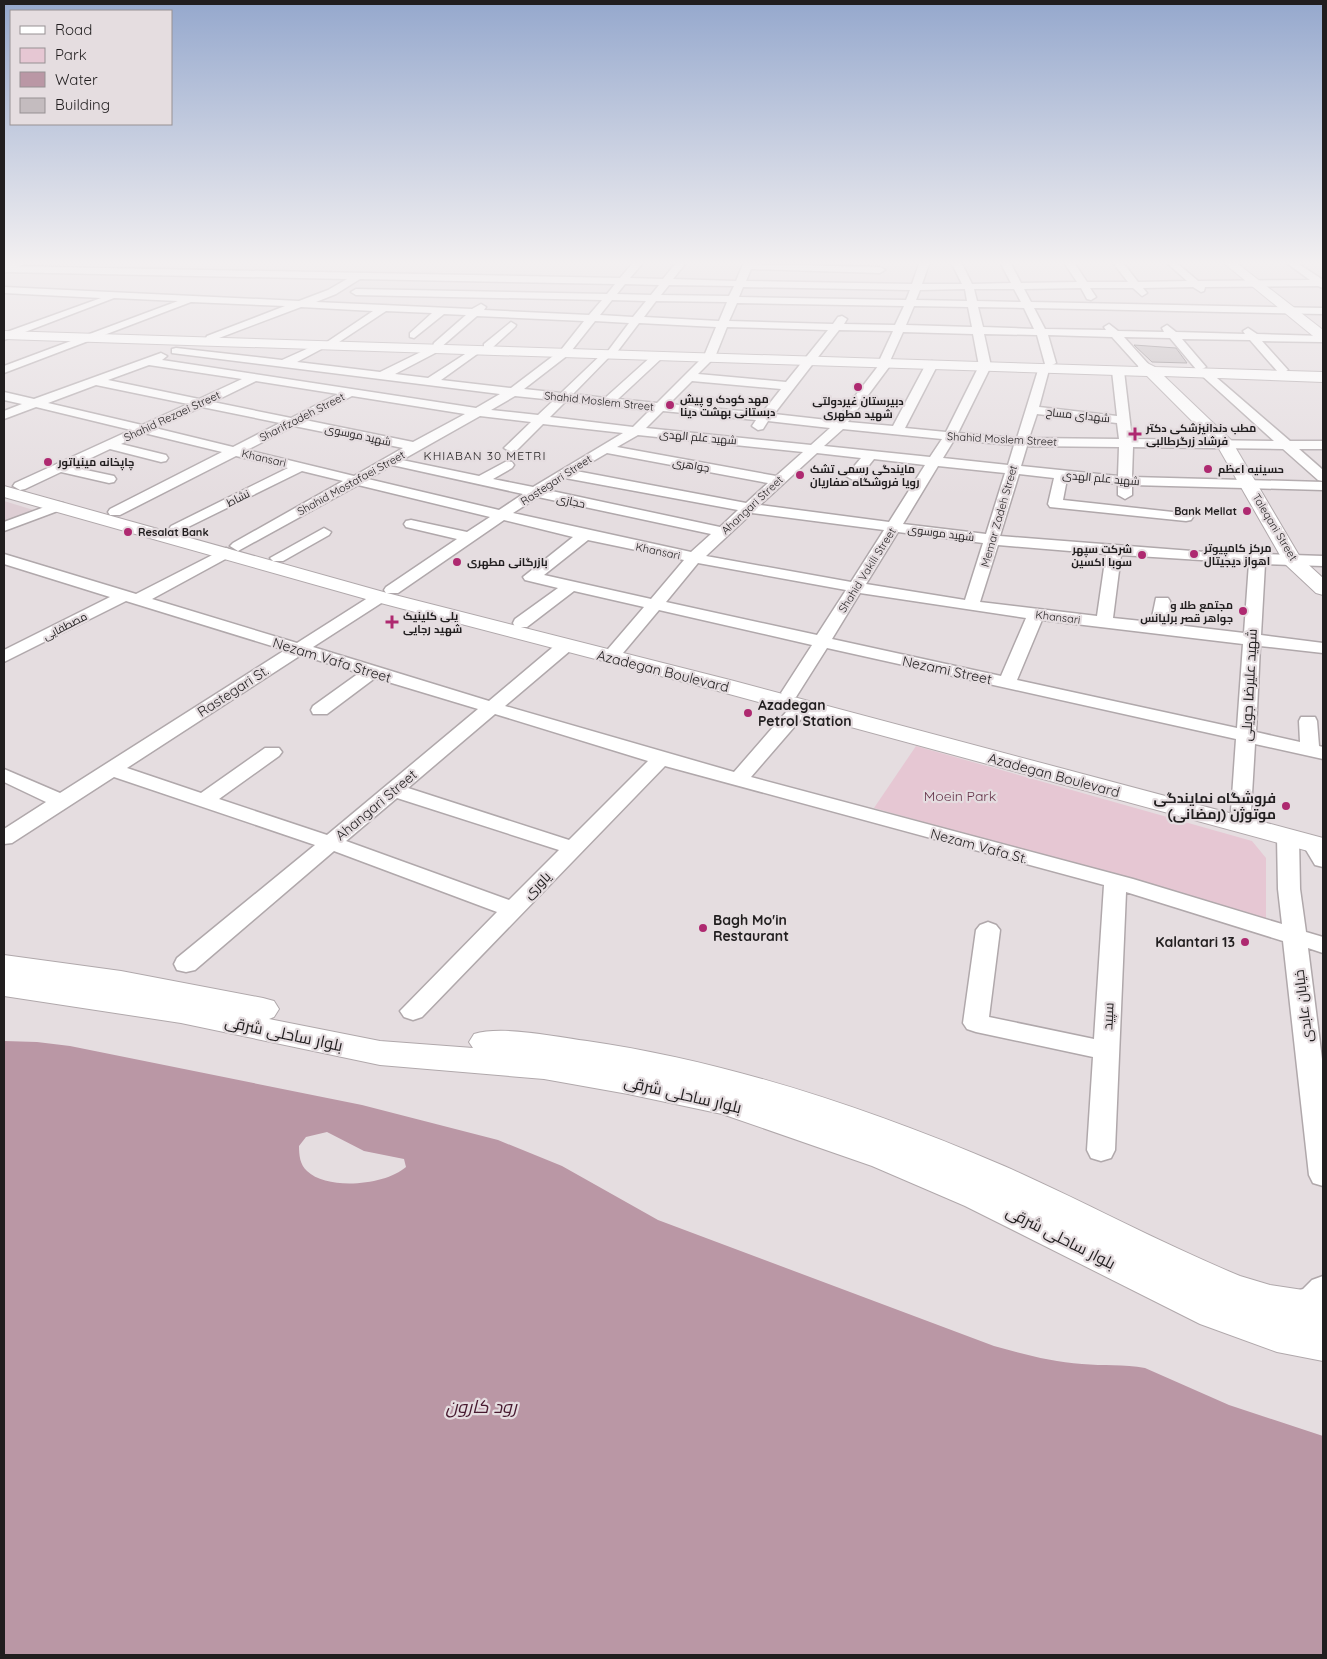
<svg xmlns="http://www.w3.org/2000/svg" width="1327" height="1659" font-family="Quicksand,Cairo,sans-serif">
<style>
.built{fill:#deced4}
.green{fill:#e6c7d3}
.water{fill:#ba97a5;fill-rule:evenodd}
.building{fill:#c4bcbf;stroke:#8a8386}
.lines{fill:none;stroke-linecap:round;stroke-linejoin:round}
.minor-casing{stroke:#b0a8ab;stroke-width:3}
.major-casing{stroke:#b0a8ab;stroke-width:2}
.minor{fill:#fff;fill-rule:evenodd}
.major{fill:#fff;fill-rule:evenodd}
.poi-dot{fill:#ae2970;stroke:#e5dde0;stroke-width:2}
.labels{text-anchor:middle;stroke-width:4.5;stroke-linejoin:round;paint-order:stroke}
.far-poi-label{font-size:11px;font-weight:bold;fill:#211e1f;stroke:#e5dde0;text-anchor:start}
.far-street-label{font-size:11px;fill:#211e1f;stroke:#e5dde0}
.far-neighbourhood-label{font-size:12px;letter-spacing:1px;fill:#211e1f;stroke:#e5dde0}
.street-label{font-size:14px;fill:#211e1f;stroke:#e5dde0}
.poi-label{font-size:14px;font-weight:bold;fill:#211e1f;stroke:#e5dde0;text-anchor:start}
.park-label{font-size:14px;fill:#66354b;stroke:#e5dde0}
.near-street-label{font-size:16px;fill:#211e1f;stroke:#e5dde0}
.near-water-label{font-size:18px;font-style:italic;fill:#47192f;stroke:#e5dde0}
</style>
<rect width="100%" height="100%" fill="#e5dde0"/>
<polygon class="built" points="4,501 40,512 4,525"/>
<polygon class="green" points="916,746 1252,841 1266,858 1266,919 874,808"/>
<path class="water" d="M4,1041L37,1042L70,1046L362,1105L498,1140L562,1166L658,1220L994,1346C1023,1354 1052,1362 1082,1364C1103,1366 1124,1364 1145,1368L1229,1405L1323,1436V1655H4ZM327,1132L364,1151L404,1159L406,1167C386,1185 328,1191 307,1171C300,1165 299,1155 299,1146L306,1137Z"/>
<polygon class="building" points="1134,345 1176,348 1187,363 1152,362"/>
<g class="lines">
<g class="minor-casing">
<g id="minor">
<path d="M632,264H642L630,278L663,279L675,264H685L673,279L736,281L743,264L880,267L885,270L880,273L751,269L746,281L912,284L919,264H929L922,284H962L952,264H962L972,284L1011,283L1001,264H1011L1021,283L1077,282L1065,264H1075L1087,282H1128L1114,264H1124L1138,282L1187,281L1168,264H1178L1198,281L1310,280L1288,264H1299L1323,280V288L1318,286L1205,287L1204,291L1201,292L1193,287L1143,288L1147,293L1142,296L1133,288H1090L1096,297L1091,300L1087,299L1081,288L1024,289L1031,302L1323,308V314L1034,308L1045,329L1106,330L1104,327L1109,324L1118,331L1164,332L1162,328L1167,325L1176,332L1245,334L1243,331L1248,328L1257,334L1323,336V342L1262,341L1288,370L1282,373L1278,372L1250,340L1182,339L1206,367L1200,370L1196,369L1170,338L1124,337L1150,366L1144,369L1140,368L1112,337L1048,335L1056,363L1050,366L1039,407L1117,416L1112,371L1118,368L1124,371L1132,439L1274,441L1200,374L1202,372H1210L1290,441H1323V449H1299L1323,470V481L1318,480L1283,449L1133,447L1132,477L1323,482V490L1132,485V495L1125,499L1118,495V484L1067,479L1063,500L1191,514L1193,517L1191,520L1186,521L1050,507L1048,504L1054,478L1019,474L1000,536L1205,552L1323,556V566L1265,564L1261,635L1323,643V653L1260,646L1256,732L1300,742L1299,721L1301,717H1315L1317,721L1319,746L1323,747V759L1255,744L1251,811L1248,815L1241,817L1234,815L1231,811L1236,739L827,648L796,697H784L781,693L812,645L659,610L623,653H611L608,649L644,607L574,591L527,627H515L513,623L515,619L558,588L525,580L523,577L573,537L504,520L398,593H386L384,590L386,587L457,539L406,527L404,524L406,521L411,520L467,532L490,517L358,485L238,551L230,546L233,543L343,481L302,471L176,533L171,532L169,529L171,526L288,468L236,456L120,515H110L108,512L110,509L222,452L144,433L121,444L166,455L168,458L166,461L161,462L110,449L72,467L114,476L116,479L114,482L109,483L61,472L25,489L20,490L13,486L15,483L131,430L36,407L4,419V411L22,404L4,400V392L34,399L161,353L167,356L162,360L476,408L500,394L172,353V349L176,348L282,360L320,343L327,342L373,311L301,307L211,341L206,338L207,336L285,306L191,302L4,373V366L178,301L114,298L4,340V333L101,298L4,293V287L299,301L328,290L347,279L4,272V266L620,278ZM360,279L615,284L607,294L356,289L351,292L356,295L602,300L589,315L484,310L486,307L481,304L472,309L316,302L336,294ZM625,284L659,285L651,295L617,294ZM669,285L734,286L729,296L661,295ZM743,287L910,290L906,300L739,297ZM965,289L967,301L916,300L920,290ZM974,289H1014L1021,302L977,301ZM612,300L646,301L633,317L600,315ZM656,301L727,302L719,321L644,317ZM737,303L904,306L895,325L844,324L847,319L842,316L838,317L833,324L729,321ZM914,306L968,307L972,327L906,325ZM978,307L1024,308L1034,329L983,327ZM386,311L432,313L410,333V337L414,338L444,314L466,315L434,343L433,346L380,372L297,362L329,345L336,344ZM477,316L584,321L561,350L511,388L441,380L480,352L482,350L476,347L428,378L395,374L439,351L440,348ZM595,321L629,323L608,351L604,352L561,393L524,389L568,355ZM639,323L716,327L704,356L657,403L618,399L662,358L664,356L658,353L654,354L605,398L573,394L613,353L617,352ZM727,327L828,330L786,382L698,374L715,357ZM839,330L893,331L880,359L882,361L836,421L774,414ZM903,332L973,334L979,366L946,432L905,428L938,364L932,361L926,364L893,426L848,422L892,363L890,361ZM984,334L1037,335L1045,364L1039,367L1017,438L958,433L991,366ZM149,365L242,379L199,399L108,380ZM256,381L338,394L291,418L213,402ZM692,381L781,389L762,413L669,404ZM96,385L188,404L142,425L48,403ZM352,396L465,414L413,442L305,420ZM515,396L554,400L538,415L491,410ZM566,401L650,410L633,427L550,417ZM202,407L280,423L233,447L155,428ZM663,411L756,420L752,426L758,430L763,429L768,421L830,428L811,445L646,428ZM1037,414L1117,423L1119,439L1029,438ZM480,416L531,422L504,448L511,452L516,451L543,424L623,433L533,487L493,479L512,468L514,465L512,462L507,461L479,476L402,460ZM294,426L403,448L354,476L247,450ZM843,429L942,439L930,457L824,446ZM638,435L803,452L776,476L617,447ZM954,440L1014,445L1008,465L943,458ZM1027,446L1119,447L1118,476L1021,466ZM607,453L768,483L746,503L576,471ZM817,453L861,458L846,476L853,480L858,479L874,459L925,465L889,522L760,505ZM392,465L523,494L499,510L368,479ZM938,466L1005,473L986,534L903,524ZM565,478L738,510L720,527L547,490ZM538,497L711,534L691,552L513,513ZM752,513L884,530L851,582L706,556ZM898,532L983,543L965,600L866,584ZM588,540L684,560L651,599L544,575ZM998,545L1106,554L1097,616L980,602ZM1121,555L1249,563L1244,633L1168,624L1170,601L1168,598H1156L1151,622L1113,618ZM698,563L846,590L817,635L666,602ZM860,593L1026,618L1001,676L832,639ZM1042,620L1243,644L1237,728L1017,680Z"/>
<polygon points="511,322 516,325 515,327 492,348 484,348 484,344"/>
<polygon points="58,502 63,503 65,506 63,509 4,531 4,522"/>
<polygon points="324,528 331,532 329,535 283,561 273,561 270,558"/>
<path d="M226,548L231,550L234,553L231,556L152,599L297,643L374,594H386L388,597L386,600L313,647L489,701L559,642H571L574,646L571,650L505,706L734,772L794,703H808L810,707L808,711L751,777L1133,879L1282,924L1278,889L1277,837L1280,832L1288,831L1296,832L1299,837L1300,889L1306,932L1323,937V953L1308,948L1323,1067V1186L1313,1183L1309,1175L1283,941L1126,892L1115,1150L1111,1158L1101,1161L1091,1158L1087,1150L1093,1057L976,1032L967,1029L963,1023L976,930L980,925L988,922L996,925L1000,930L989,1017L1094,1039L1104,885L665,766L422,1017L413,1020L404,1017L400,1011L497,912L334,851L195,970L186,972L177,970L174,964L177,958L315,845L114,777L12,843L4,844V829L46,802L4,782V769L60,793L285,650L126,601L4,662V650L110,597L4,564V554L136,594ZM301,655L359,673L313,706L311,710L313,714H327L375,678L478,709L327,835L219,799L279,756L282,752L279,748H265L201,793L127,768ZM495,714L648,761L569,840L408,788ZM397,798L559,850L509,900L346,841Z"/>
<polygon points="1314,839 1323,843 1323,867 1315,865 1303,845 1306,840"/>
<polygon points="1323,1276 1323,1309 1294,1320 1283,1316 1278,1306 1283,1296 1303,1289 1312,1280"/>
</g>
</g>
<g class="major-casing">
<g id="major">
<polygon points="7,264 24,264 4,273 4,265"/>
<polygon points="1225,264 1238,264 1323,330 1323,341 1318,340"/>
<polygon points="4,331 1138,367 1140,363 1145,362 1155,367 1323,372 1323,382 1164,376 1231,440 1300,557 1323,578 1323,595 1316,593 1285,564 1218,447 1147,376 4,339"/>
<polygon points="4,486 387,593 734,681 1323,838 1323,855 718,691 373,601 4,497"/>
<path d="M4,955L121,971L263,998L274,1001L279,1009L274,1017L269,1019L380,1041L473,1048L469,1042L474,1034C502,1025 557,1037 587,1041C731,1062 871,1109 1004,1166C1083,1201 1160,1243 1240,1276L1270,1285L1323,1293V1361L1277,1352L1200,1324L965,1206L872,1166L722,1114L628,1094L544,1079L380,1065L181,1023L4,996Z"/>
</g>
</g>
<use href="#minor" class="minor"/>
<use href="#major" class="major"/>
</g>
<linearGradient id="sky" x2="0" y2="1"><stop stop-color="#95a8cd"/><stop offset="0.53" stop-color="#f3f0f1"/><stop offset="1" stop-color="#f3f0f1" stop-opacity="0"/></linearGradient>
<rect width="1327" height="496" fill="url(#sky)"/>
<g class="poi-dot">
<circle cx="858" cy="387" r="5"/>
<circle cx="670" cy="405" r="5"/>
<path d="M1132.5 426.5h5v5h5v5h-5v5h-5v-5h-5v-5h5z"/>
<circle cx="48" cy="462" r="5"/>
<circle cx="1208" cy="469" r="5"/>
<circle cx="800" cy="475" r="5"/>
<circle cx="1247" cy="511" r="5"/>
<circle cx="128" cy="532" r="5"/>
<circle cx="1194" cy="554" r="5"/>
<circle cx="1142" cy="555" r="5"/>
<circle cx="457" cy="562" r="5"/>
<circle cx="1243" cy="611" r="5"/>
<path d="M389.5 614.5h5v5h5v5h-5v5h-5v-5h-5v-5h5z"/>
<circle cx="748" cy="713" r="5"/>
<circle cx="1286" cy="806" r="5"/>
<circle cx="703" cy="928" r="5"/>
<circle cx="1245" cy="942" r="5"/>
</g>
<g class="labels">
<g class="far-poi-label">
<text x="680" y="403">مهد کودک و پیش<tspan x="680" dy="13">دبستانی بهشت دینا</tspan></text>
<text x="858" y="405" text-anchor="middle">دبیرستان غیردولتی<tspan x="858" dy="13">شهید مطهری</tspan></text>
<text x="1146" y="432">مطب دندانپزشکی دکتر<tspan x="1146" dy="13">فرشاد زرگرطالبی</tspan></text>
<text x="58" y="466">چاپخانه مینیاتور</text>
<text x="810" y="473">مایندگی رسمی تشک<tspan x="810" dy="13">رویا فروشگاه صفاریان</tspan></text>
<text x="1218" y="473">حسینیه اعظم</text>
<text x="1237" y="515" text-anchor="end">Bank Mellat</text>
<text x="138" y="536">Resalat Bank</text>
<text x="1204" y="552">مرکز کامپیوتر<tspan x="1204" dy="13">اهواز دیجیتال</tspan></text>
<text x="1132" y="553" text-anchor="end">شرکت سپهر<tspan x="1132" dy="13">سوبا اکسین</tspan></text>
<text x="467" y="566">بازرگانی مطهری</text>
<text x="1233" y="609" text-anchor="end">مجتمع طلا و<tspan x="1233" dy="13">جواهر قصر برليانس</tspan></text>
<text x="403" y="620">پلی کلینیک<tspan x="403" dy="13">شهید رجایی</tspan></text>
</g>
<g class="far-street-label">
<text transform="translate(599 401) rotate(6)" y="4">Shahid Moslem Street</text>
<text transform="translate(1078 415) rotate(6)" y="4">شهدای مساح</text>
<text transform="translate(172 416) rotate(-25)" y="4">Shahid Rezaei Street</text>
<text transform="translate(302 417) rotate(-27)" y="4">Sharifzadeh Street</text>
<text transform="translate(358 435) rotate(12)" y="4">شهید موسوی</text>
<text transform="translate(698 437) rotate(5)" y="4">شهید علم الهدی</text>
<text transform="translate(1002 439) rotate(3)" y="4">Shahid Moslem Street</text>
<text transform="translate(264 458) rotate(13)" y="4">Khansari</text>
<text transform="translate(691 465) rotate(10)" y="4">جواهری</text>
<text transform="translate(1101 478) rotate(5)" y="4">شهید علم الهدی</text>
<text transform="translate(556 480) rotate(-33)" y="4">Rastegari Street</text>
<text transform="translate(351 483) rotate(-29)" y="4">Shahid Mostafaei Street</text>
<text transform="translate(238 498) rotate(-27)" y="4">نشاط</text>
<text transform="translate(571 501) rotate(12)" y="4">حجازی</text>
<text transform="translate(752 505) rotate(-43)" y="4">Ahangari Street</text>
<text transform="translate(999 516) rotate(-74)" y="4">Memar Zadeh Street</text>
<text transform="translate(1275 527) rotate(59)" y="4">Taleqani Street</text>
<text transform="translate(941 533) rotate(7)" y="4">شهید موسوی</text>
<text transform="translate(658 551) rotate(12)" y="4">Khansari</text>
<text transform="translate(867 570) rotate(-58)" y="4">Shahid Vakili Street</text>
<text transform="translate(1058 617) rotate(7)" y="4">Khansari</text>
<text transform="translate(65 626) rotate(-27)" y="4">مصطفایی</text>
</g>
<g class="far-neighbourhood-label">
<text x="485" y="460">KHIABAN 30 METRI</text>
</g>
<g class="street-label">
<text transform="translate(332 660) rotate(17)" y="5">Nezam Vafa Street</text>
<text transform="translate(947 670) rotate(12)" y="5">Nezami Street</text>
<text transform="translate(663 671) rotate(14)" y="5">Azadegan Boulevard</text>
<text transform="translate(1249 685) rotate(-87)" y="5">شهید علیرضا جویلی</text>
<text transform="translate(233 691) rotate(-33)" y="5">Rastegari St.</text>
<text transform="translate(1054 775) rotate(15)" y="5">Azadegan Boulevard</text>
<text transform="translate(376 805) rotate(-40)" y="5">Ahangari Street</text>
<text transform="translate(979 846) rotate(15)" y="5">Nezam Vafa St.</text>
<text transform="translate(537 885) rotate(-45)" y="5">یاوری</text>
<text transform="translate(1303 1006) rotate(-97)" y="5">خیابان عابدی</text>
<text transform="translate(1108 1016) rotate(-87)" y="5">سپید</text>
</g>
<g class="poi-label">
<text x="758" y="710">Azadegan<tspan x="758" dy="16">Petrol Station</tspan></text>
<text x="1276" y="803" text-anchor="end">فروشگاه نمایندگی<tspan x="1276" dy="16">موتوژن (رمضانی)</tspan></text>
<text x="713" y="925">Bagh Mo'in<tspan x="713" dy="16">Restaurant</tspan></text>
<text x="1235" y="947" text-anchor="end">Kalantari 13</text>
</g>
<g class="park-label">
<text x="960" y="801">Moein Park</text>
</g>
<g class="near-street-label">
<text transform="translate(284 1033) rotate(12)" y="6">بلوار ساحلی شرقی</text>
<text transform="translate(683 1094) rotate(13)" y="6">بلوار ساحلی شرقی</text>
<text transform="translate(1061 1237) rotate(27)" y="6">بلوار ساحلی شرقی</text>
</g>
<g class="near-water-label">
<text x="481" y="1413">رود کارون</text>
</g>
</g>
<rect width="1327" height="1659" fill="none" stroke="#211e1f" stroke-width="10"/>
<rect x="10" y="10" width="162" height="115" fill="#e5dde0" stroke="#979193"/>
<rect x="20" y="26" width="25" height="8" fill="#ffffff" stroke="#979193"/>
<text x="55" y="35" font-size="15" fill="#211e1f">Road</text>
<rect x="20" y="48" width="25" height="15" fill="#e6c7d3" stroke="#979193"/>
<text x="55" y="60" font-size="15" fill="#211e1f">Park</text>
<rect x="20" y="72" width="25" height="15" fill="#ba97a5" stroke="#979193"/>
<text x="55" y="85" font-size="15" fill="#211e1f">Water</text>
<rect x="20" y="98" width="25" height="15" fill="#c4bcbf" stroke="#979193"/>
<text x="55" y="110" font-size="15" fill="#211e1f">Building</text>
</svg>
